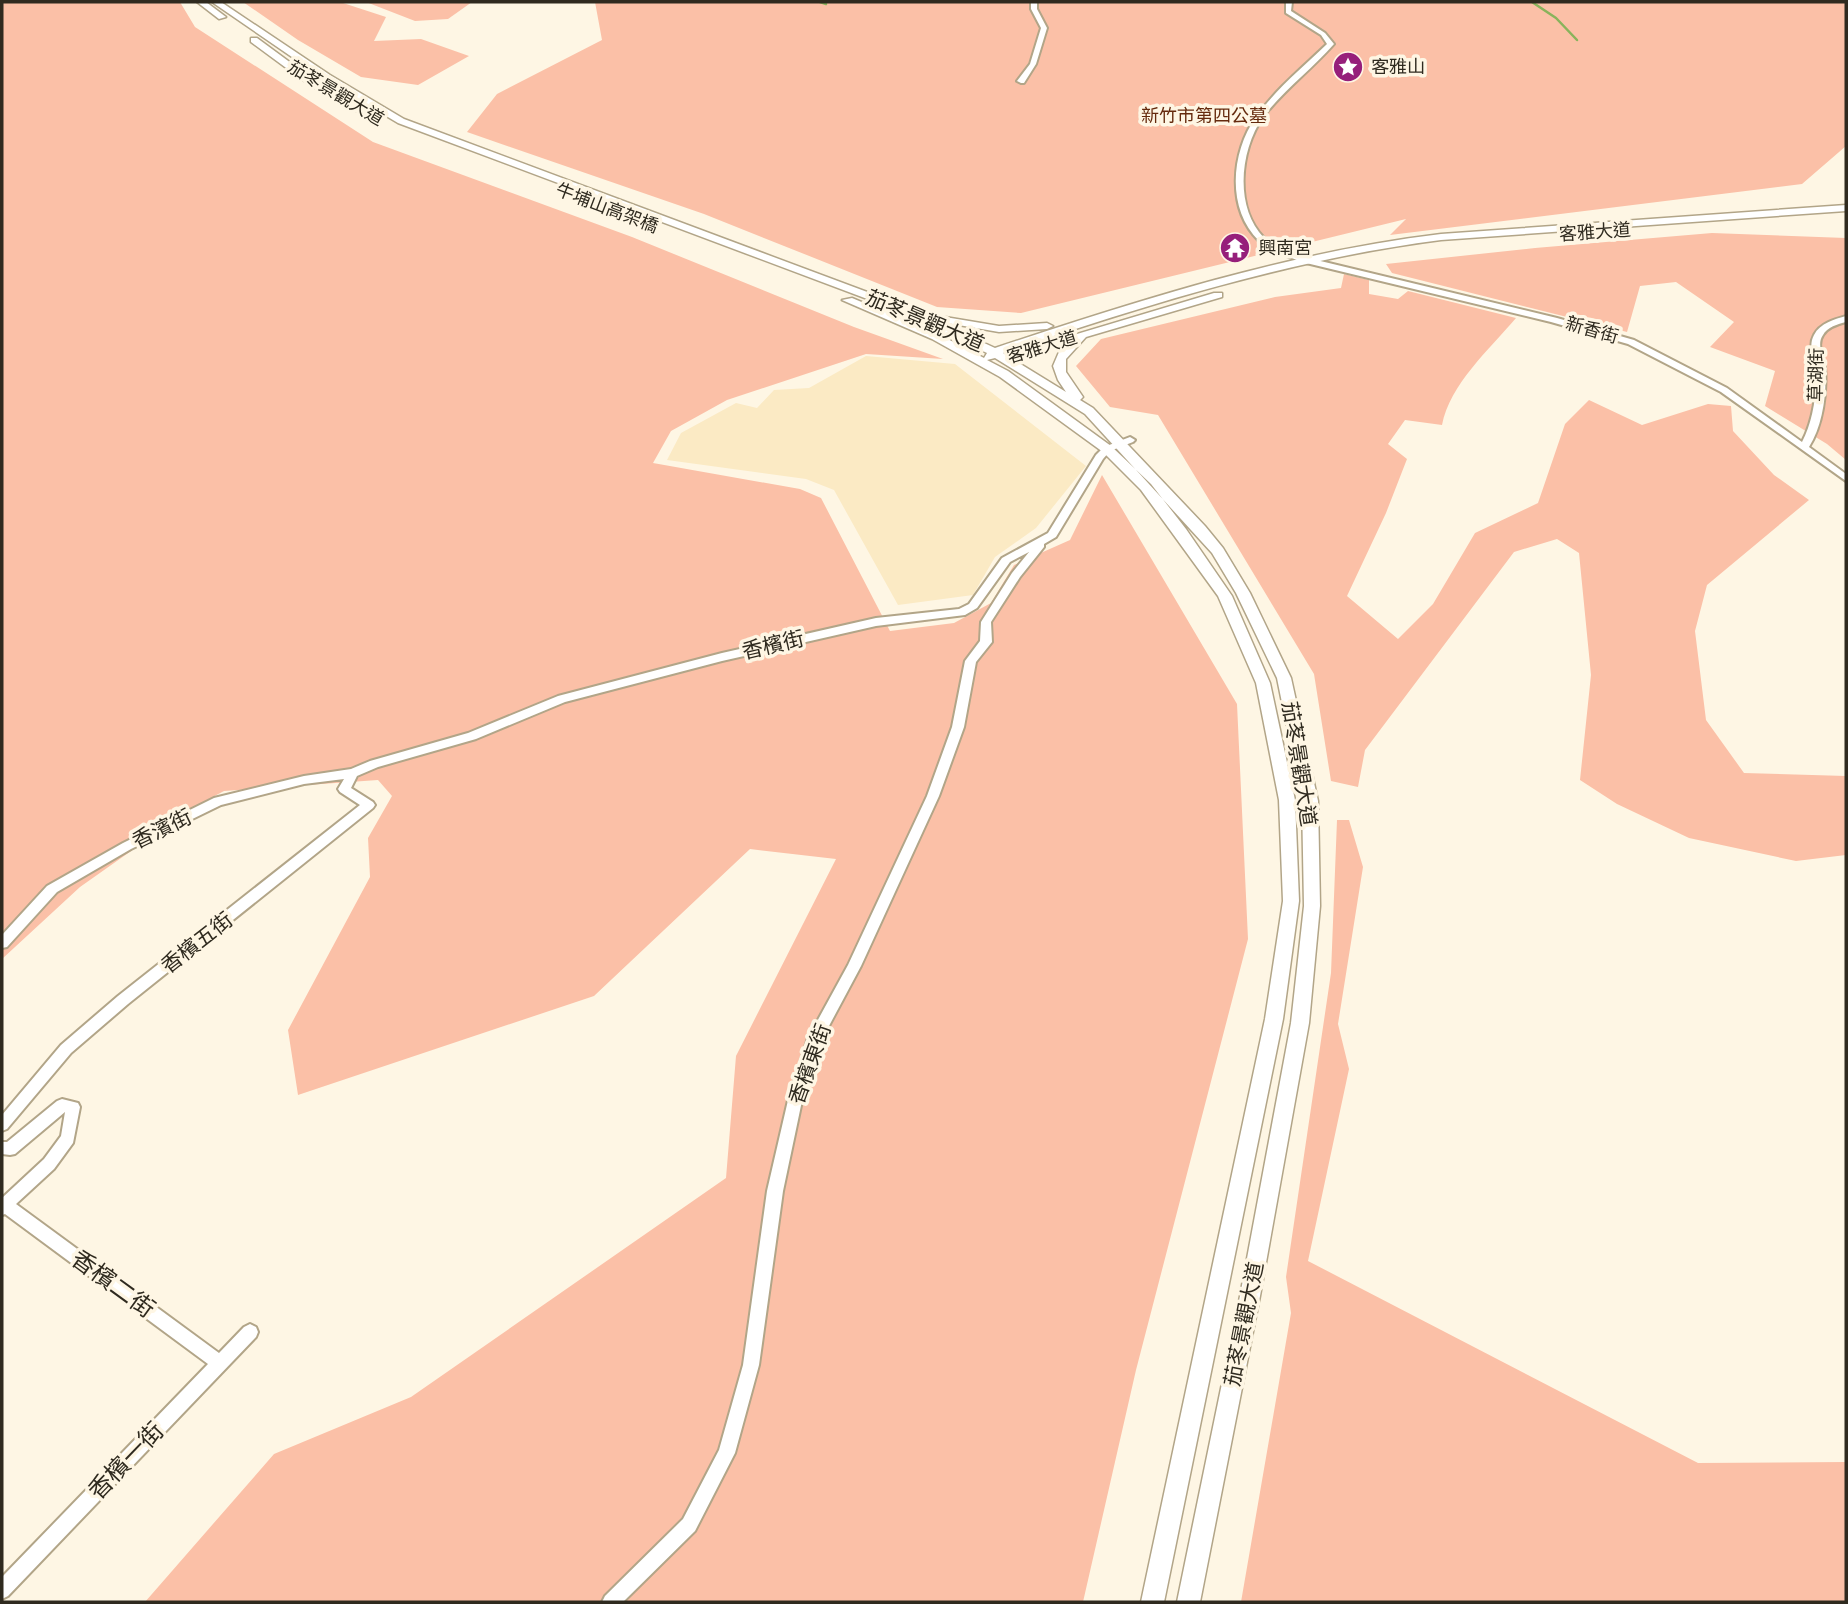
<svg xmlns="http://www.w3.org/2000/svg" width="1848" height="1604" font-family="'DejaVu Sans','Noto Sans TC',sans-serif">
<style>
.built{fill:#fbeac4}
.green{fill:#fbc0a7}
.lines{fill:none;stroke-linecap:round;stroke-linejoin:round}
.stream{stroke:#88b35b;stroke-width:2.5}
.minor-casing{stroke:#b2a588;stroke-width:4}
.tertiary-casing{stroke:#b2a588;stroke-width:3}
.minor{fill:#fff;fill-rule:evenodd}
.tertiary{fill:#fff;fill-rule:evenodd}
.labels{text-anchor:middle;stroke-width:7;stroke-linejoin:round;paint-order:stroke}
.far-poi-label{font-size:18px;fill:#2f2a1f;stroke:#fef6e4;text-anchor:start}
.far-street-label{font-size:18px;fill:#2f2a1f;stroke:#fef6e4}
.far-park-label{font-size:18px;fill:#652a0d;stroke:#fef6e4}
.street-label{font-size:21px;fill:#2f2a1f;stroke:#fef6e4}
.near-street-label{font-size:24px;fill:#2f2a1f;stroke:#fef6e4}
</style>
<rect width="100%" height="100%" fill="#fef6e4"/>
<polygon class="built" points="866,356 955,364 1086,466 1036,528 995,557 973,595 898,605 834,490 806,479 667,460 681,433 736,403 757,408 774,390 809,388"/>
<g class="green">
<polygon points="2,2 180,2 195,27 373,142 632,237 854,327 943,359 866,354 727,400 671,431 653,463 800,489 821,498 890,631 954,623 991,603 1014,565 1070,540 1102,475 1237,704 1248,939 1136,1370 1083,1602 145,1602 274,1454 411,1397 726,1178 736,1056 836,859 750,849 594,996 298,1095 288,1030 370,877 368,838 392,796 378,780 224,791 192,808 80,887 2,959"/>
<polygon points="243,2 340,2 386,17 374,41 421,39 469,56 418,85 361,77 298,40"/>
<polygon points="366,2 472,2 448,19 415,21"/>
<polygon points="595,2 1846,2 1846,146 1802,184 1390,235 1406,219 1021,313 937,307 704,214 467,132 497,94 602,40"/>
<polygon points="1712,233 1846,238 1846,460 1827,444 1765,406 1775,371 1710,347 1734,322 1676,282 1640,286 1627,332 1392,273 1386,264 1535,248"/>
<path d="M1344,274L1369,280V294L1398,299L1408,291L1516,318C1489,350 1450,384 1442,425L1405,420L1388,444L1407,459L1386,513L1347,596L1398,639L1433,604L1475,533L1538,503L1565,424L1589,400L1642,425L1708,404L1731,406L1733,431L1774,475L1809,500L1707,585L1695,631L1706,720L1744,773L1846,776V855L1796,861L1689,838L1617,804L1580,780L1591,675L1579,553L1557,539L1514,552L1365,750L1358,787L1331,781L1314,674L1158,415L1110,407L1076,366L1101,339L1275,297L1341,288Z"/>
<polygon points="1337,820 1349,820 1363,867 1338,1024 1349,1069 1308,1261 1698,1463 1846,1462 1846,1602 1241,1602 1291,1313 1286,1277 1331,973"/>
</g>
<g class="lines">
<g class="stream">
<polyline points="820,2 826,4"/>
<polyline points="1532,2 1556,18 1577,40"/>
</g>
<g class="minor-casing">
<g id="minor">
<polygon points="1031,2 1037,2 1037,9 1047,28 1036,64 1024,83 1021,83 1017,81 1030,64 1041,28 1031,9"/>
<path d="M1286,2H1292L1291,11L1325,33L1334,44C1312,69 1284,90 1263,117C1240,150 1234,207 1264,238C1276,249 1293,253 1308,258L1557,318L1634,340L1727,388L1802,442C1813,421 1818,391 1815,367C1814,356 1808,346 1814,335C1820,323 1835,319 1846,316V322C1838,324 1827,327 1823,335C1816,345 1824,357 1825,367C1827,393 1823,425 1809,447L1846,474V481L1721,392L1628,344L1551,322L1302,262C1288,256 1270,252 1259,241C1226,209 1231,152 1256,117C1276,89 1303,67 1327,44L1321,35L1286,13Z"/>
<polygon points="1130,437 1135,440 1133,442 1110,451 1103,459 1056,537 1044,544 1044,547 1020,577 991,622 992,642 976,662 964,727 939,796 861,966 822,1039 803,1096 783,1191 759,1365 735,1453 695,1531 623,1602 602,1602 605,1596 683,1519 719,1450 743,1365 767,1191 789,1096 808,1038 848,965 927,796 952,727 965,661 980,641 981,622 1012,573 1029,552 1010,562 977,608 965,615 876,626 722,661 565,702 476,739 378,767 357,776 351,788 373,802 375,805 373,808 128,1004 71,1053 7,1129 2,1131 2,1115 61,1045 118,996 360,805 340,792 338,789 344,779 304,784 221,805 131,849 57,892 7,947 2,948 2,935 47,886 123,843 214,798 304,776 351,769 370,761 468,733 558,696 722,653 876,618 959,609 969,604 1002,558 1048,533 1096,455 1104,447"/>
<polygon points="62,1099 78,1103 80,1107 73,1143 54,1169 16,1204 219,1353 244,1327 250,1324 256,1327 258,1332 256,1337 8,1596 2,1599 2,1577 208,1364 5,1214 2,1215 2,1198 44,1159 61,1136 65,1112 15,1154 10,1155 2,1154 2,1142 7,1142 57,1101"/>
</g>
</g>
<g class="tertiary-casing">
<g id="tertiary">
<polygon points="197,2 206,2 226,17 219,19"/>
<path d="M212,2H221L330,75L404,119L902,305L995,348C1139,300 1290,252 1441,234L1846,205V211L1441,240C1292,259 1146,305 1003,353L1007,355L1214,293H1222V297L1086,337L1066,359V372L1083,397L1080,400L1093,408L1205,526L1223,548L1250,593L1291,678L1318,801L1320,906L1309,1023L1260,1296L1200,1602H1177L1240,1296L1291,1023L1304,906L1302,801L1277,678L1236,593L1212,553L1085,414L995,358L987,360L1008,371L1111,446L1151,484L1186,529L1232,596L1270,683L1295,800L1299,901L1283,1019L1164,1602H1141L1265,1019L1283,901L1279,800L1256,683L1218,596L1141,490L1103,452L1000,377L932,339L842,300L852,298L940,335L984,358L987,353L894,309L398,123L324,79ZM1069,342L1059,352L1053,366L1058,380L1066,392L1014,360Z"/>
<polygon points="251,38 257,38 314,80 366,110 358,112 308,84 251,42"/>
<polygon points="945,317 999,326 1047,323 1053,326 1047,329 999,332 941,322 939,320"/>
</g>
</g>
<use href="#minor" class="minor"/>
<use href="#tertiary" class="tertiary"/>
</g>
<defs>
<g id="sight-disc" transform="scale(1.575)"><circle r="9.5" fill="#961f7b" stroke="#fef6e4"/><path d="M0-6L1.8-2.2L6-1.7L2.9 1.2L3.7 5.4L0 3.3L-3.7 5.4L-2.9 1.2L-6-1.7L-1.8-2.2Z" fill="#fff"/></g>
<g id="temple-disc" transform="scale(1.575)"><circle r="9.5" fill="#961f7b" stroke="#fef6e4"/><path d="M0-6L5-2H3V0L6.5 2.5H4V6H1.5V3h-3V6H-4V2.5H-6.5L-3 0V-2H-5Z" fill="#fff"/></g>
</defs>
<g fill-rule="evenodd">
<use href="#sight-disc" x="1348" y="67"/>
<use href="#temple-disc" x="1235" y="248"/>
</g>
<g class="labels">
<g class="far-poi-label">
<text x="1371" y="73">客雅山</text>
<text x="1258" y="254">興南宮</text>
</g>
<g class="far-street-label">
<text transform="translate(336 93) rotate(31)" y="6">茄苳景觀大道</text>
<text transform="translate(607 208) rotate(21)" y="6">牛埔山高架橋</text>
<text transform="translate(1595 232) rotate(-4)" y="6">客雅大道</text>
<text transform="translate(1592 330) rotate(16)" y="6">新香街</text>
<text transform="translate(1042 347) rotate(-17)" y="6">客雅大道</text>
<text transform="translate(1816 375) rotate(-89)" y="6">草湖街</text>
</g>
<g class="far-park-label">
<text x="1204" y="122">新竹市第四公墓</text>
</g>
<g class="street-label">
<text transform="translate(925 321) rotate(23)" y="7">茄苳景觀大道</text>
<text transform="translate(773 645) rotate(-13)" y="7">香檳街</text>
<text transform="translate(1299 764) rotate(81)" y="7">茄苳景觀大道</text>
<text transform="translate(162 829) rotate(-26)" y="7">香濱街</text>
<text transform="translate(197 943) rotate(-38)" y="7">香檳五街</text>
<text transform="translate(810 1064) rotate(-70)" y="7">香檳東街</text>
<text transform="translate(1244 1324) rotate(-79)" y="7">茄苳景觀大道</text>
</g>
<g class="near-street-label">
<text transform="translate(113 1284) rotate(36)" y="8">香檳二街</text>
<text transform="translate(126 1461) rotate(-46)" y="8">香檳一街</text>
</g>
</g>
<rect width="1848" height="1604" fill="none" stroke="#2f2a1f" stroke-width="7"/>
</svg>
